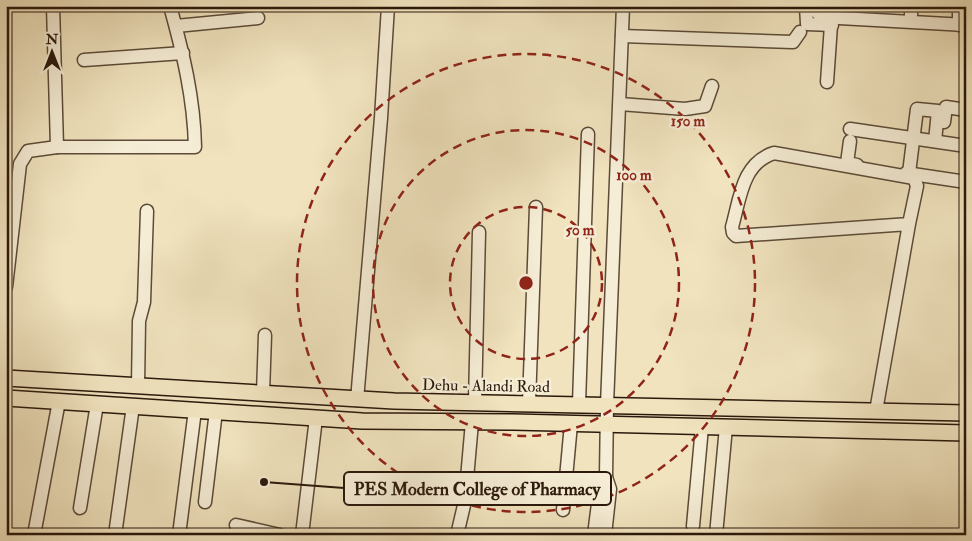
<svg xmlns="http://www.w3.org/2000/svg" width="972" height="541" font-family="'IM FELL Double Pica',serif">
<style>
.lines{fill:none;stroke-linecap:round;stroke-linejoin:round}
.minor-casing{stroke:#5c4b38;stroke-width:15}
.major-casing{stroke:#2b180c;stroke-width:18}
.minor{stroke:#f5edd5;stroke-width:12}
.major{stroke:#f0e3be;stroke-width:15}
.ring{fill:none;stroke:#8f2418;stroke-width:2.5;stroke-dasharray:9 6}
.labels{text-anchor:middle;stroke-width:5;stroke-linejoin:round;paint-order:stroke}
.street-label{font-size:16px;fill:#2b180c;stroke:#f5edd5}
.centre{fill:#8f2418;stroke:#f5edd5;stroke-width:2.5}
.ring-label{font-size:15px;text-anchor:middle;font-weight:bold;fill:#8f2418;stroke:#f5edd5;stroke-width:5;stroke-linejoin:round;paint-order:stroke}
.leader{fill:none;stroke:#2b180c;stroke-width:2}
.callout-dot{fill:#2b180c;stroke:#f5edd5;stroke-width:2}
.callout{fill:#f5edd5;stroke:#2b180c;stroke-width:2}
.callout-label{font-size:18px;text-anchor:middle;font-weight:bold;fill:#2b180c}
</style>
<rect width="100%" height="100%" fill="#f0e3be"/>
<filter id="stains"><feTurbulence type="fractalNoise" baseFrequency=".004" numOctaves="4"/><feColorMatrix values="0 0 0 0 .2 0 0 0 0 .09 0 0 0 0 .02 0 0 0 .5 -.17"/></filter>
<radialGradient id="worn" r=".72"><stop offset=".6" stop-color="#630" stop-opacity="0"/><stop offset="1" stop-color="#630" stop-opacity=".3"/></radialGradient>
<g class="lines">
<g class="minor-casing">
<g id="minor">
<polyline points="806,6 807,24 832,25"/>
<polyline points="817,6 817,12 821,17 966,25"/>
<polyline points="911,21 911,6"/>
<polyline points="959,25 959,6"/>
<polyline points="176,26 258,18"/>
<polyline points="622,36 793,42 800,32"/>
<polyline points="84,60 183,53"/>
<polyline points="827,82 831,25"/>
<polyline points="620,104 685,109 705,106 712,86"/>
<polyline points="944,122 946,107 966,110"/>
<polyline points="850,129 966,146"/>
<polyline points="850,141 847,163 857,165"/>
<path d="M57,147H195C194,98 183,53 170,6"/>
<polyline points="906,173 966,182"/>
<polyline points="909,173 917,109 938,111 935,141"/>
<polyline points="6,287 20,164 28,151 57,147 53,6"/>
<polyline points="138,386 139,321 144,302 147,211"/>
<polyline points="263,393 265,335"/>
<polyline points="357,400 381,118 388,6"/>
<polyline points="475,402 479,232"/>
<polyline points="529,403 536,207"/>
<polyline points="579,404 588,134"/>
<path d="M876,411L909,224L736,236L733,233L732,227C740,199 742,163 774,153L914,178L917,186L909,224"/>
<polyline points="205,502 216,411"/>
<polyline points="80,508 97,404"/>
<polyline points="563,510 571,424"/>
<polyline points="236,525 280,535"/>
<polyline points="693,526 702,427"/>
<polyline points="34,535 59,401"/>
<polyline points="115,535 133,406"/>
<polyline points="179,535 195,410"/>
<polyline points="302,535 316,418"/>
<polyline points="457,535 465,501 472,422"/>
<polyline points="594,535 600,488 606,477"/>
<polyline points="605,535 610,489 606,477 607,405 623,6"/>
<polyline points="716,535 726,427"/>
</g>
</g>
<g class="major-casing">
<g id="major">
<polyline points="6,378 394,401 966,413"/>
<polyline points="6,398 362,421 513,422 966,433"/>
</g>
</g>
<use href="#minor" class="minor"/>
<use href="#major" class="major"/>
</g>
<g class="ring">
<circle cx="526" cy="283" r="76"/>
<circle cx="526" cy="283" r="153"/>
<circle cx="526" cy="283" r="229"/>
</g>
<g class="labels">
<g class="street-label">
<text transform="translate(486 385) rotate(1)" y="6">Dehu - Alandi Road</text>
</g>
</g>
<circle cx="526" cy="283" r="8" class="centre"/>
<g class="ring-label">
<text x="688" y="126">150 m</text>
<text x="634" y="180">100 m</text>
<text x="580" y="235">50 m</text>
</g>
<path class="leader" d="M264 482L344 488"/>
<circle class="callout-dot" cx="264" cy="482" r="5"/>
<rect class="callout" x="344" y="472" width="267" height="33" rx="5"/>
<g class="callout-label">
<text x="477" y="495">PES Modern College of Pharmacy</text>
</g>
<rect width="972" height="541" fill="none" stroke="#f0e3be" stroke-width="25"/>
<rect x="8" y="8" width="957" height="526" fill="none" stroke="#2b180c" stroke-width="2.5"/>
<rect x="12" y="12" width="947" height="516" fill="none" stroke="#2b180c"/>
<g transform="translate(52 52)" stroke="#f5edd5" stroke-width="4" paint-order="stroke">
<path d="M0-4L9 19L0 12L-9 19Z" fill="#2b180c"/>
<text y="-8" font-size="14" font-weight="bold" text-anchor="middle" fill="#2b180c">N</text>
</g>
<rect width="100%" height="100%" filter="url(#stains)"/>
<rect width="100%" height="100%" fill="url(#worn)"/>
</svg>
